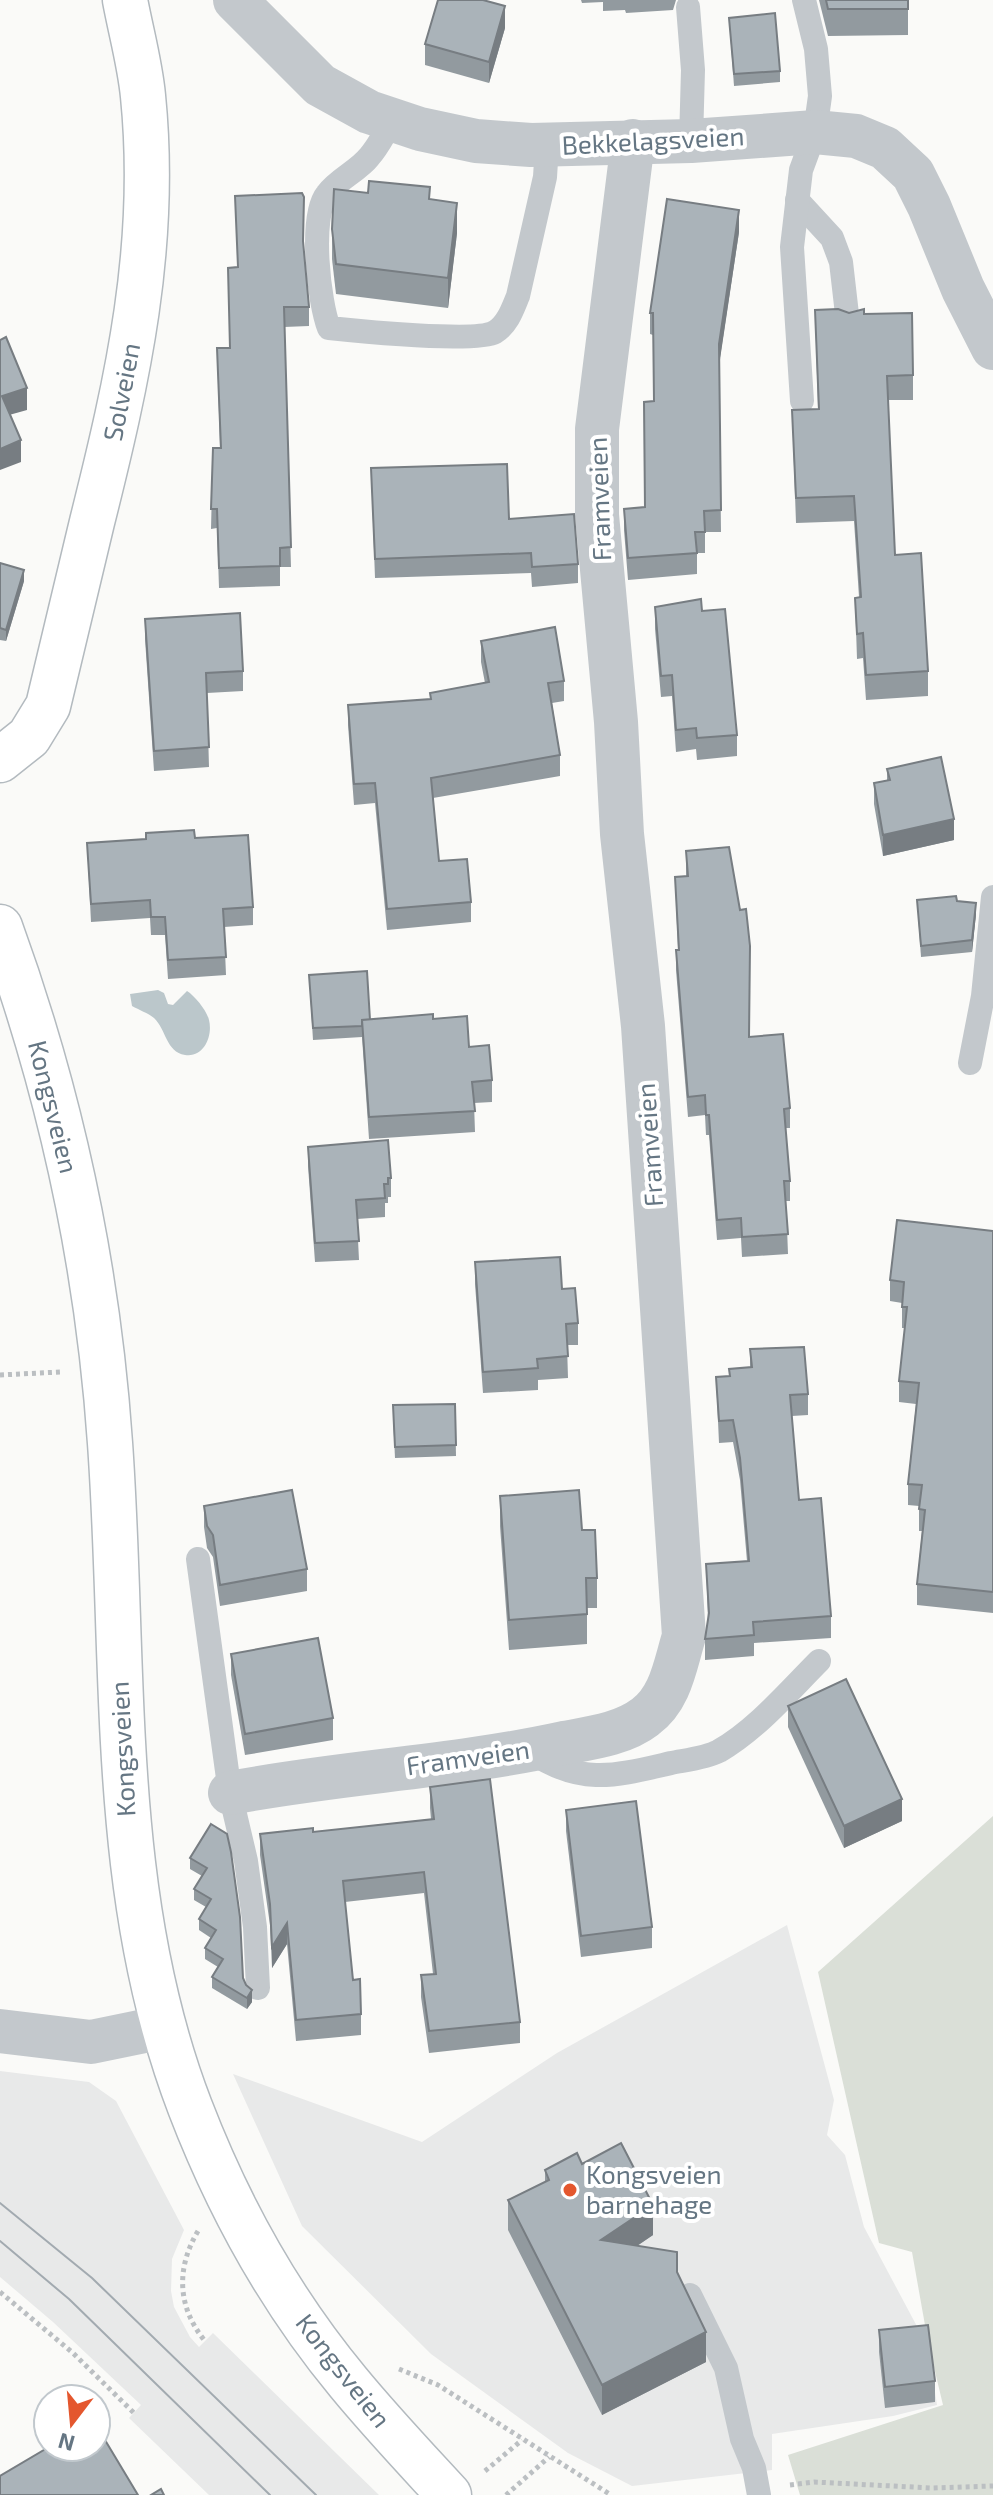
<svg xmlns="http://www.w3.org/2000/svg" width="993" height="2495" font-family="'Exo 2',sans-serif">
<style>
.built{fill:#e8e9e9}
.green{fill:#dadfd7}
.water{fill:#bbc7cb}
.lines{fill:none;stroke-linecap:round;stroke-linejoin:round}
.secondary-casing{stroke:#b3babf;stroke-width:47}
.path{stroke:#bbbfc2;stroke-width:5;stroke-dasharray:4 4;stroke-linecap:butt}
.lane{stroke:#c3c8cc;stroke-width:24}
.street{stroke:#c3c8cc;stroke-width:44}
.secondary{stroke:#fff;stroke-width:44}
.tram{stroke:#a2aab0;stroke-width:2}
.wall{fill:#929a9f}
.shaded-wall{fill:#777d82}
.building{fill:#aab3b9;stroke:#777d82;stroke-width:2}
.poi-dot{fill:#e4572e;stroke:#fff;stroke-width:3}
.labels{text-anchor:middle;stroke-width:8;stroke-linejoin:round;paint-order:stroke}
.street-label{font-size:26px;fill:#657683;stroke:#fff}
.poi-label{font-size:26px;fill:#657683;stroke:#fff;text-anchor:start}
</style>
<rect width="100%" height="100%" fill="#fafaf8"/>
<g class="built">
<polygon points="787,1925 834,2100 827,2135 845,2155 864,2227 928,2347 937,2405 893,2416 772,2434 772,2470 632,2486 568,2453 431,2354 302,2226 233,2074 422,2142 557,2053"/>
<polygon points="0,2071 89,2082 116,2101 184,2230 172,2259 171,2291 174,2307 190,2337 199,2347 213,2333 379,2495 209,2495 129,2418 141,2405 53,2322 0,2277"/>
</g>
<polygon class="green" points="993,1816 993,2495 800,2495 788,2455 943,2405 928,2342 912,2252 879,2243 818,1972"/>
<path class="water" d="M158,990L164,993L168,1004L173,1005L187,991C195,996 207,1011 209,1020C213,1036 204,1058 185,1055C166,1052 166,1029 154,1018C148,1013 139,1010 132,1006L130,994Z"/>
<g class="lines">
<g class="secondary-casing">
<g id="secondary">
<path d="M0,760L29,737L48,706C63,645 77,583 92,522C128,379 158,245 143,96C140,64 131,32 125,0"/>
<path d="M0,927C60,1092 98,1268 110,1443C126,1666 108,1894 190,2107C228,2206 280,2300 348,2382C380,2421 415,2458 449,2495"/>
</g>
</g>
<g class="path">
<polyline points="0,1375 60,1372"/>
<path d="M198,2231C176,2268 177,2307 205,2341"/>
<polyline points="0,2292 73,2353 134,2413"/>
<polyline points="399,2369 438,2385 611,2495"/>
<polyline points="485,2471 522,2440"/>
<polyline points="790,2485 814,2482 932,2488 993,2486"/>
<polyline points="506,2495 549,2457"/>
</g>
<g class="lane">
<polyline points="688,7 693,70 691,141"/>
<path d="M393,120C385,132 379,146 369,157C358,171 338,179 327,194C309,216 319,303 329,328C358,331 476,343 495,332C508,324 513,308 518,296L545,177L547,145"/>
<polyline points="797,200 832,238 841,262 848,323"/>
<polyline points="802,401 792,247 801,170 815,132 820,96 816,49 804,0"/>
<polyline points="970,1063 983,996 993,897"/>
<polyline points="198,1559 230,1793 246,1861 255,1927 258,1988"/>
<path d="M531,1752C582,1786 615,1776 671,1763C686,1760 706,1758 719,1751C757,1729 788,1692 819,1661"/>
<polyline points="690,2295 726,2368 742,2439 754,2468 759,2495"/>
</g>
<g class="street">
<polyline points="235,0 320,85 369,112 420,129 476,141 531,145 691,141 815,132 856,136 885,148 913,174 929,206 963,289 993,348"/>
<path d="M230,1793C341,1772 454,1767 564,1743C591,1738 623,1734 645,1717C671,1698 675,1665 684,1636L643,1026L622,834L616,722L597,515V429L633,141"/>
<polyline points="0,2031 91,2042 164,2027"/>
</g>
<use href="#secondary" class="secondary"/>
<g class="tram">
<polyline points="0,2203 92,2278 316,2495"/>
<polyline points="0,2241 69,2299 270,2495"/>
</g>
</g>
<g class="wall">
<polygon points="581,0 676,0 673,10 626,13 625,10 603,11 603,2 582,3"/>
<polygon points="819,0 908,0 908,35 828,36"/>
<polygon points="729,18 780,71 780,82 734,86"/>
<polygon points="505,28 489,83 425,65 425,44"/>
<polygon points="235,196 303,246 309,307 309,326 284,327 291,567 280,567 280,586 219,588 217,528 211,529 213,448 220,448 217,348 230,348 228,268 238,267"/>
<polygon points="430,200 457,233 448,308 336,294 332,259 332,229"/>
<polygon points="739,232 719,364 721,532 705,532 705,553 697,553 697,574 628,580 624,530 624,509 645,507 653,401 653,335 650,334 650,313"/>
<polygon points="815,310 864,314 913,375 913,400 888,400 895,555 928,671 928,696 866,700 863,658 857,659 855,598 859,597 854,521 796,523 792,410 818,409"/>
<polygon points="371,468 509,519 578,564 578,583 532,587 531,573 375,578"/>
<polygon points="0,563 24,581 6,641 0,640"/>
<polygon points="655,607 702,611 737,735 737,756 697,760 696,749 676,752 672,696 661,697 655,629"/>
<polygon points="145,619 243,671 243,691 207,693 209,767 154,771 145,639"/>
<polygon points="481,641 564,681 564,701 552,703 560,755 560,776 433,798 439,861 471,902 471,922 387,930 375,803 354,805 348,725 348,705 430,699 430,693 485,683 481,662"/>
<polygon points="887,769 954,840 883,856 874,804 874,783 887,780"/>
<polygon points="195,838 253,907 253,925 224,927 226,975 168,979 165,935 151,935 150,918 91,922 87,843"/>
<polygon points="686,851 749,1037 790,1108 790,1128 785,1128 790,1181 790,1201 786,1201 788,1254 742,1257 741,1238 717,1240 709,1135 706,1135 705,1115 688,1117 676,970 676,950 678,950 675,877 686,876"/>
<polygon points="917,900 957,901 976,914 972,952 921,957"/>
<polygon points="309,975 370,1020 433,1019 469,1047 492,1080 492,1102 474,1103 475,1132 369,1139 362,1037 313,1040"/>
<polygon points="308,1147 391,1178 391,1197 388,1197 388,1203 385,1203 385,1217 357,1219 359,1260 315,1262 308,1166"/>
<polygon points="993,1231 993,1613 917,1605 917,1584 922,1531 919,1531 919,1506 908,1505 908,1484 916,1404 899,1402 899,1381 905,1328 902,1328 902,1303 890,1301 890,1280"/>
<polygon points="475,1262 578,1323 578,1345 567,1345 568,1378 538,1380 538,1390 483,1393 475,1284"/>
<polygon points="750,1349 808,1394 808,1415 792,1416 799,1500 831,1616 831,1638 754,1643 754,1656 705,1660 705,1639 708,1620 706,1564 747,1561 740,1480 733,1442 719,1443 716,1377 729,1376 729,1369 750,1367"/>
<polygon points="455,1404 456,1456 395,1458 393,1417"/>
<polygon points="500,1496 582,1530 597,1578 597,1608 587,1608 587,1644 509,1650 500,1526"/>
<polygon points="204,1506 307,1569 307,1591 220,1606 213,1557 207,1548 204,1527"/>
<polygon points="231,1654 333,1718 333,1740 245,1755 231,1675"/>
<polygon points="788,1706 902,1821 844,1848 788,1727"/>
<polygon points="430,1787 520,2022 520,2043 429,2053 421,1997 421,1975 433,1974 424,1893 345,1902 353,1980 361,2014 361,2035 296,2041 287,1944 272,1968 270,1925 260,1855 260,1834 313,1832 431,1819 430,1808"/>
<polygon points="566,1810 652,1927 652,1948 581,1957 566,1831"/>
<polygon points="211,1824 243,1978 252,2002 247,2009 212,1988 212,1977 218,1967 205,1959 205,1948 211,1938 199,1930 199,1919 206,1907 194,1900 194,1889 202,1876 190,1869 190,1858"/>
<polygon points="582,2164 653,2235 637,2246 706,2362 602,2415 508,2230 508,2200 545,2182 545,2170"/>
<polygon points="879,2330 935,2381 935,2402 885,2408 879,2352"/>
</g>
<g class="shaded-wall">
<polygon points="505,6 505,28 489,83 489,62"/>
<polygon points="457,203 457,233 448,308 448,278"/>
<polygon points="739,210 739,232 719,366 719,344"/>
<polygon points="27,388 27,410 2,417 2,396"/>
<polygon points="21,440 21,462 0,470 0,449"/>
<polygon points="24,570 24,581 6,641 6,630"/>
<polygon points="954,819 954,840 883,856 883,835"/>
<polygon points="976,903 976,914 972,952 972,940"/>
<polygon points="902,1799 902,1821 844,1848 844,1826"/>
<polygon points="287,1923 287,1944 272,1968 272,1947"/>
<polygon points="252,1990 252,2002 247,2009 247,1998"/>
<polygon points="653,2205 653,2235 601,2270 601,2240"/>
<polygon points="706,2332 706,2362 602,2415 602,2385"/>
</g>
<g class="building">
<polygon points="438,0 483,0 505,6 489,62 425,44"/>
<polygon points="826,0 908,0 908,9 828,9"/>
<polygon points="775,13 780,71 734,74 729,18"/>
<polygon points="369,181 430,187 429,199 457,203 448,278 336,264 332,229 334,189 368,193"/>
<polygon points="302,193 304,197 303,241 309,307 284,307 291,547 280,548 280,566 219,568 217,509 211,509 213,448 221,448 217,348 230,348 228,268 238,267 235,196"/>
<polygon points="667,199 739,210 719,344 721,510 704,511 705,532 695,532 697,553 628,558 624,509 645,507 644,402 654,401 653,313 650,313"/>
<polygon points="838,309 849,313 864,309 864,314 912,313 913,375 887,376 895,555 921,553 928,671 866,675 863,633 857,634 855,598 861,597 854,496 796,498 792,410 819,409 815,310"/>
<polygon points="6,337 27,388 2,396 21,440 0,449 0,340"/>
<polygon points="507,464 509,519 574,514 578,564 532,567 531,553 375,559 371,468"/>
<polygon points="0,563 24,570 6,630 0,628"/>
<polygon points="701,599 702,611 725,609 737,735 697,738 696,728 676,730 672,675 661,676 655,607"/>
<polygon points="240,613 243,671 206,673 209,747 154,751 145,619"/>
<polygon points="555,627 564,681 548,683 560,755 431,778 439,861 467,859 471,902 387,909 375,783 354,784 348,705 431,699 430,693 489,682 481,641"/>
<polygon points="941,757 954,819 883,835 874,783 890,780 887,769"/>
<polygon points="194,830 195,838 248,835 253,907 223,909 226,957 168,960 165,917 151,917 150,900 91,904 87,843 146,839 146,833"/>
<polygon points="729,847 740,910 746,909 750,946 749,1037 783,1034 790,1108 784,1109 790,1181 784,1181 788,1234 742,1237 741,1218 717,1220 709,1115 706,1115 705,1095 688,1097 676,950 679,950 675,877 688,876 686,851"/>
<polygon points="956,896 957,901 976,903 972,940 921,946 917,900"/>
<polygon points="367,971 370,1020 362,1020 362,1026 313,1028 309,975"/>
<polygon points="433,1014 433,1019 467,1016 469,1047 489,1045 492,1080 472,1082 475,1111 369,1117 362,1020"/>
<polygon points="388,1140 391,1178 388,1178 388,1184 384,1184 385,1198 356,1200 359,1241 315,1243 308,1147"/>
<polygon points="897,1220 993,1231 993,1592 917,1584 925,1510 919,1509 922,1485 908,1484 919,1383 899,1381 907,1307 902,1307 904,1282 890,1280"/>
<polygon points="560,1257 562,1289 575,1288 578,1323 566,1324 568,1356 537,1359 538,1368 483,1372 475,1262"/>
<polygon points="804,1347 808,1394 790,1395 799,1500 821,1498 831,1616 753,1622 754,1635 705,1639 709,1613 706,1564 749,1561 740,1458 733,1420 719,1421 716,1377 730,1376 729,1369 752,1367 750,1349"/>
<polygon points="455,1404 456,1445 395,1447 393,1405"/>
<polygon points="292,1490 307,1569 220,1585 213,1535 207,1526 204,1506"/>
<polygon points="579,1490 582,1530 595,1530 597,1578 586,1578 587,1614 509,1620 500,1496"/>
<polygon points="318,1638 333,1718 245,1734 231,1654"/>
<polygon points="846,1679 902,1799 844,1826 788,1706"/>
<polygon points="490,1779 520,2022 429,2031 421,1975 436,1974 424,1872 343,1881 353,1980 360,1979 361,2014 296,2020 287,1923 272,1947 270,1904 260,1834 313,1828 313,1832 434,1819 430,1787"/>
<polygon points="636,1801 652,1927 581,1936 566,1810"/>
<polygon points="211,1824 227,1834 231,1852 240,1917 243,1978 246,1985 252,1990 247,1998 212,1977 223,1959 205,1948 216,1930 199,1919 211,1899 194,1889 207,1868 190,1858"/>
<polygon points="621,2143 653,2205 601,2240 677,2252 677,2272 706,2332 602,2385 508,2200 549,2180 545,2170 577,2153 582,2164"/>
<polygon points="928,2325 935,2381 885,2387 879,2330"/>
<polygon points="96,2425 138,2495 0,2495 0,2476 49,2447 96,2447"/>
<polygon points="161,2489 164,2495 151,2495"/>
</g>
<circle class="poi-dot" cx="570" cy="2190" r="8"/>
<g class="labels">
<g class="street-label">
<text transform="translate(653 141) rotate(-3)" y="9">Bekkelagsveien</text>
<text transform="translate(122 392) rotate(-79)" y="9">Solveien</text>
<text transform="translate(600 499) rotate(-92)" y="9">Framveien</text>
<text transform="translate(53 1107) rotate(76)" y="9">Kongsveien</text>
<text transform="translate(650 1145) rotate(-94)" y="9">Framveien</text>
<text transform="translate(123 1749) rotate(-93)" y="9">Kongsveien</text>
<text transform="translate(468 1758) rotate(-8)" y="9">Framveien</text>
<text transform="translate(343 2371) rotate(52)" y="9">Kongsveien</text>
</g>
<g class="poi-label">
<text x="586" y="2184">Kongsveien<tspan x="586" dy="30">barnehage</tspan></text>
</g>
</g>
<g transform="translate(72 2423) rotate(196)"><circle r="38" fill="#ffffff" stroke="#c1c8cd" stroke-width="2"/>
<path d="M0-6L14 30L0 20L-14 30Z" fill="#e4572e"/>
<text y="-12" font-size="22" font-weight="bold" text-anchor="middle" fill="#657683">N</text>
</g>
</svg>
